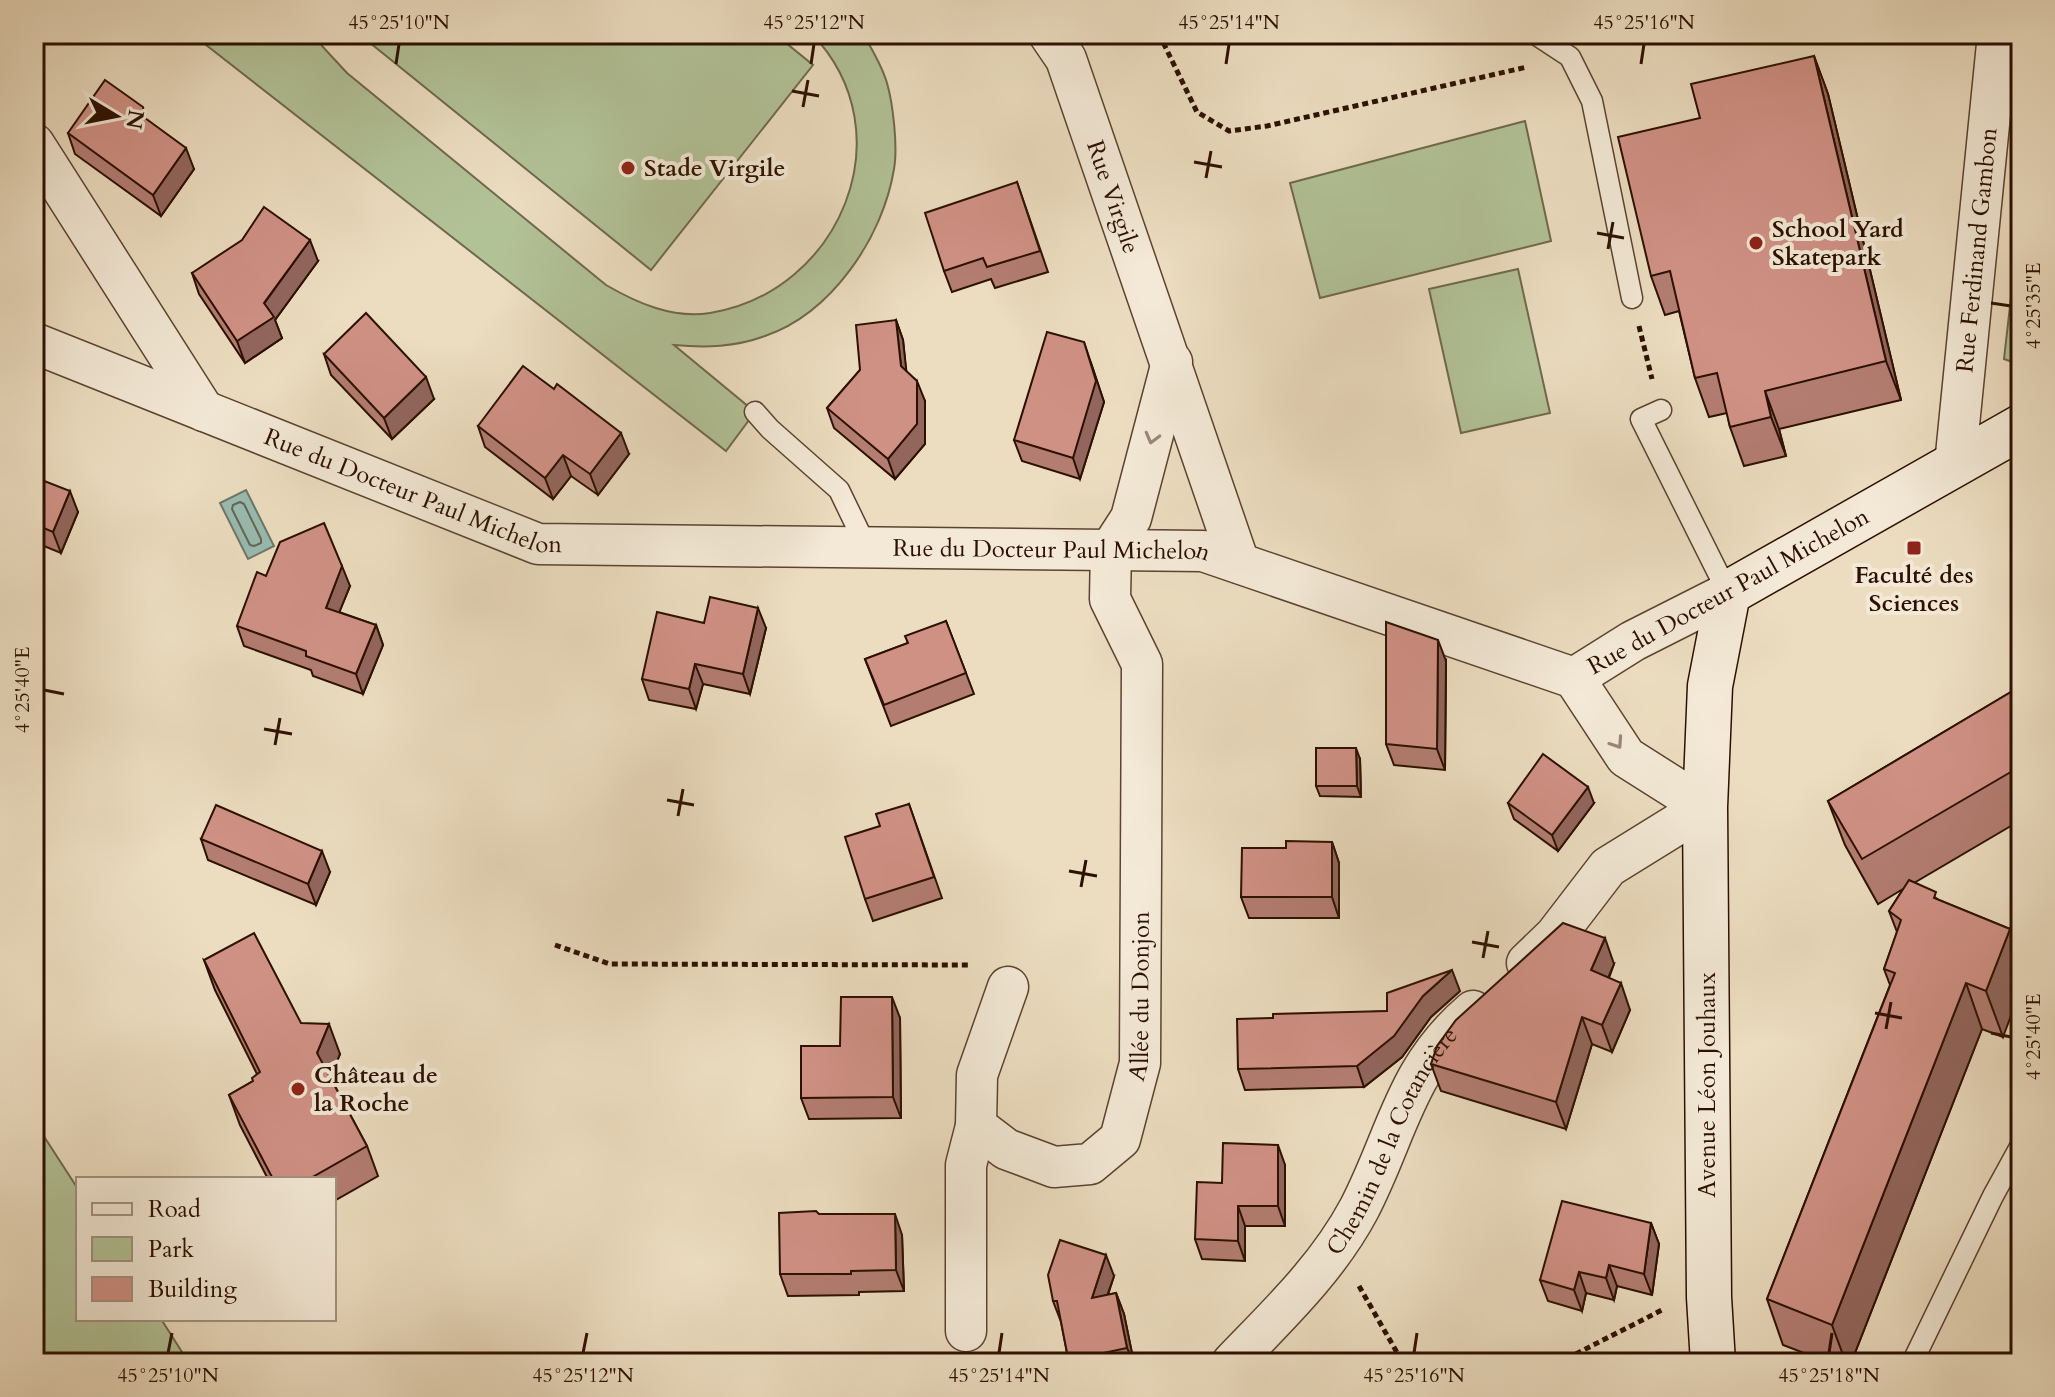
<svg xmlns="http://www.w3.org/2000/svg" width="2055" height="1397" font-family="Cardo,serif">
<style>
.green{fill:#b2c297;stroke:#6f694c;stroke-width:2}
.water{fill:#99bcb0;stroke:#6d776a;stroke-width:2}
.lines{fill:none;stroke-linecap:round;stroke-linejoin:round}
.shore{stroke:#626658;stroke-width:2}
.lane-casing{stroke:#5c4330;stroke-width:23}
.street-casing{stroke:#5c4330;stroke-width:43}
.secondary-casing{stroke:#2c1000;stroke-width:47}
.path{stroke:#2c1000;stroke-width:5;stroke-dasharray:6 4;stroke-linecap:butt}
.lane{stroke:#f3e9d6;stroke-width:20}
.street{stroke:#f3e9d6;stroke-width:40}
.secondary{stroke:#f3e9d6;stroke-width:44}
.wall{fill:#b37d72;stroke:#2c1000;stroke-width:2}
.shaded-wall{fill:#92665d;stroke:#2c1000;stroke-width:2}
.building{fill:#d09185;stroke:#2c1000;stroke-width:2}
.oneway{stroke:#998776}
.ticks{fill:none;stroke:#2c1000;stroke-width:3}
.poi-dot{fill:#8f2418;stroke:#f3e9d6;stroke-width:3}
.labels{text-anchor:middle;stroke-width:8;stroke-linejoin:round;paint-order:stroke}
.poi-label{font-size:24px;font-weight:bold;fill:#2c1000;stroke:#f3e9d6;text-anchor:start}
.street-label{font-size:24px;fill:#2c1000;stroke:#f3e9d6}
.neatline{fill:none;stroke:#2c1000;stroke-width:3}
.ticks-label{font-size:20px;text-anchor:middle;fill:#2c1000}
</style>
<rect width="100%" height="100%" fill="#ecddc0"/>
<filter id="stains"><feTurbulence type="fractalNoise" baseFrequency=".0025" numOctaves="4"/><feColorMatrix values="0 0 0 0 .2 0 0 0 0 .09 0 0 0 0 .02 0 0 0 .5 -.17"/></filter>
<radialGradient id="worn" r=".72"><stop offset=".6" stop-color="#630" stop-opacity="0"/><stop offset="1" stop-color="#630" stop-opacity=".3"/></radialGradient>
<g class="green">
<path d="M192,34H317L322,46L347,73L606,285C637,303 673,319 710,313C840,292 907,133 812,34H863C872,49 882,66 887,83C893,104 898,147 894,169C883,237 832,313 765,336C735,347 706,348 674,345L755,412L726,451Z"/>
<polygon points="359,34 775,34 813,65 651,270"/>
<polygon points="1525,121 1551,241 1320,298 1290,183"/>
<polygon points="2021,209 2021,365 2004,359"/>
<polygon points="1518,269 1550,413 1461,433 1429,289"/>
<polygon points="34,1121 78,1189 78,1319 161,1319 189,1363 34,1363"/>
</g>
<polygon class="water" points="246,490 274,546 248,559 220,503"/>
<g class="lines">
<polygon class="shore" points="240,502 244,504 261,539 261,543 254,546 250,545 232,509 233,505"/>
<g class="lane-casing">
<g id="lane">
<polyline points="1535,34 1570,57 1592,101 1632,298"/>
<polyline points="1661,410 1641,419 1728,593"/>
<polyline points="755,412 770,429 839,490 866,546"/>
<polyline points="1912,1363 1993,1196 2021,1145"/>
</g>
</g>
<g class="street-casing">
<g id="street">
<path id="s1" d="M1049,34L1066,59L1239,563"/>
<polyline points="34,144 204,411"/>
<path id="s2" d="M34,343L538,544L1203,551L1574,678"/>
<path id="s3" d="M1955,465L1998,34"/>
<polyline points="1574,678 1633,641 1728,593"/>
<polyline points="1527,963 1555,936 1608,867 1705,807 1626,757 1574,678"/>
<path id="s4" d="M1008,987L977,1075L976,1126L1006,1149L1054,1167L1090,1164L1120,1139L1140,1063L1142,664L1110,599L1111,549L1131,518L1172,362"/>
<polyline points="966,1331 966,1165 976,1126"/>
<path id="s5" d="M1232,1363C1278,1315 1327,1269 1359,1209C1398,1134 1404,1070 1473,1011"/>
</g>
</g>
<g class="secondary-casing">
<polyline id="secondary" points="1713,1363 1709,1297 1705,807 1710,686 1728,593 2021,427"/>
</g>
<g class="path">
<polyline points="1159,34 1197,112 1229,131 1267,126 1527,67"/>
<polyline points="1639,326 1652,379"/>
<polyline points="555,945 610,964 971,965"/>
<polyline points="1359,1286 1403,1363"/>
<polyline points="1558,1363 1664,1309"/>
</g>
<use href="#lane" class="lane"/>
<use href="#street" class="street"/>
<use href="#secondary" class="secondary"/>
</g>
<g class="wall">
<polygon points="1814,56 1828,94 1901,400 1779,429 1786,456 1744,466 1730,427 1727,413 1709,417 1695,378 1679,311 1665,315 1651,276 1700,118"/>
<polygon points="148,121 194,169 161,216 75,154 68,133"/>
<polygon points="1017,182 1048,272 995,288 991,279 952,292 944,271"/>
<polygon points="318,261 275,320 282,338 245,363 199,294 192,273"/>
<polygon points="896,320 903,340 906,371 925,401 925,444 895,479 834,428 827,408 860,370"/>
<polygon points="324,354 434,399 392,439 331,375"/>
<polygon points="1091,363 1104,402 1080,479 1022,461 1014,440"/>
<polygon points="478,426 629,454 598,495 571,476 553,499 485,447"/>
<polygon points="34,477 78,512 61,553 34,542"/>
<polygon points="266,576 350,586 339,612 376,625 383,645 363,694 313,676 311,670 244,646 237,626"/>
<polygon points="946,621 974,694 891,726 865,659 908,643"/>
<polygon points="704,623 766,628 750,694 703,684 696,709 649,700 642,679"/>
<polygon points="1446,661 1445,770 1394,765 1386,744"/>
<polygon points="2021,686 2021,820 1914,883 1939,900 2010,929 2003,1037 1982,1029 1851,1363 1830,1363 1783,1345 1767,1299 1890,985 1884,969 1897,932 1889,911 1903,889 1878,904 1845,845 1828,801"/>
<polygon points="1360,759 1361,797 1320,796 1316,786"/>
<polygon points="1508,803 1594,803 1558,851 1514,819"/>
<polygon points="909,804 942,898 873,921 865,899 880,826"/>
<polygon points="201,839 330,872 316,905 208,860"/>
<polygon points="1332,842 1339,863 1339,918 1249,918 1241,897 1286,848"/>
<polygon points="204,960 301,1023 340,1054 330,1077 367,1146 378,1176 334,1201 334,1179 268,1179 240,1125 229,1095 253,1081 257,1074 215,990"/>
<polygon points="1614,964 1609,978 1630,1010 1612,1052 1592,1044 1566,1129 1441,1091 1431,1064"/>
<polygon points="1460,991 1431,1017 1402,1057 1364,1087 1245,1090 1238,1069 1273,1018 1387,1011"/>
<polygon points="900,1018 901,1118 809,1119 801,1098 840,1046"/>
<polygon points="1285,1165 1285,1226 1245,1226 1245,1261 1202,1259 1195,1239 1222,1183"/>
<polygon points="819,1214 902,1235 904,1291 859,1292 859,1295 788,1296 780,1274"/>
<polygon points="1651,1223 1659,1244 1652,1295 1617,1286 1614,1300 1586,1293 1582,1311 1548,1301 1540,1280"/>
<polygon points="1114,1276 1108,1295 1116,1293 1124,1314 1134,1363 1069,1363 1061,1322 1053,1301"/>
</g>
<g class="shaded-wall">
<polygon points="1814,56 1828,94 1901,400 1886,361"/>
<polygon points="186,148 194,169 161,216 153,195"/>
<polygon points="310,240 318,261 275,320 282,338 245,363 237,341"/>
<polygon points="896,320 903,340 908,386 901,366"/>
<polygon points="1084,342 1104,402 1080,479 1073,458"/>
<polygon points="426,377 434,399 392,439 384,418"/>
<polygon points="917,381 925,401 925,444 895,479 888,459"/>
<polygon points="1765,391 1779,429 1786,456 1771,417"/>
<polygon points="621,433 629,454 598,495 590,474"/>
<polygon points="563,455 571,476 553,499 545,478"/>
<polygon points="70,491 78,512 61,553 53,532"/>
<polygon points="342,566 350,586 333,628 326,608"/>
<polygon points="758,608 766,628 750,694 743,674"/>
<polygon points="376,625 383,645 363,694 356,674"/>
<polygon points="1438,640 1446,661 1445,770 1437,749"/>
<polygon points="695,664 703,684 696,709 689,689"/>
<polygon points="1356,748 1360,759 1361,797 1357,786"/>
<polygon points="1588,787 1594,803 1558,851 1552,835"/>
<polygon points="1332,842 1339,863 1339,918 1332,897"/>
<polygon points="322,851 330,872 316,905 308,884"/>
<polygon points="2010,929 2021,960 2021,989 2003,1037 1986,991"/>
<polygon points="1605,938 1614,964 1600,997 1591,970"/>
<polygon points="1452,970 1460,991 1431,1017 1402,1057 1364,1087 1357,1066 1423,996"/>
<polygon points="1621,983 1630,1010 1612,1052 1602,1025"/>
<polygon points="1966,983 1982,1029 1851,1363 1846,1363 1832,1325"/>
<polygon points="892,997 900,1018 901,1118 893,1097"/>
<polygon points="1582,1017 1592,1044 1566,1129 1556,1102"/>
<polygon points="329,1024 340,1054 328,1083 317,1053"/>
<polygon points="1278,1145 1285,1165 1285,1226 1278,1206"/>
<polygon points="1238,1206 1245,1226 1245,1261 1238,1241"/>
<polygon points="895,1214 902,1235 904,1291 896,1270"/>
<polygon points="1651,1223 1659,1244 1652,1295 1644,1274"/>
<polygon points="1106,1255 1114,1276 1099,1319 1092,1298"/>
<polygon points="1609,1265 1617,1286 1614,1300 1606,1278"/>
<polygon points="1579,1272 1586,1293 1582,1311 1574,1290"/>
<polygon points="1116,1293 1124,1314 1134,1363 1127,1348"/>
</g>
<g class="building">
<polygon points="1814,56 1886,361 1765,391 1771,417 1730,427 1717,373 1695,378 1670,271 1651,276 1618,137 1700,118 1691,84"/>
<polygon points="105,80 143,107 145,118 186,148 153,195 68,133"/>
<polygon points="1017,182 1040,251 987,267 983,258 944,271 925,213"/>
<polygon points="264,207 310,240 264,303 274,317 237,341 192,273 242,240"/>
<polygon points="366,313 426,377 384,418 324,354"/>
<polygon points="896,320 901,366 917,381 917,424 888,459 827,408 860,370 856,325"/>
<polygon points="1047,332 1084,342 1096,381 1073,458 1014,440"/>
<polygon points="523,366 554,389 557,384 621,433 590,474 563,455 545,478 478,426"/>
<polygon points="34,477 70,491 53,532 34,524"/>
<polygon points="324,523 342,566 326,608 376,625 356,674 306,656 306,651 237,626 257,572 266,576 280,542"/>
<polygon points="710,597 758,608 743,674 695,664 689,689 642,679 657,612 704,623"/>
<polygon points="946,621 966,673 884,705 865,659 908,643 905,636"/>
<polygon points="1386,622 1438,640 1437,749 1386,744"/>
<polygon points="2021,686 2021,766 1862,859 1828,801"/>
<polygon points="1316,748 1356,748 1357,786 1316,786"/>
<polygon points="1543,754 1588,787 1552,835 1508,803"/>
<polygon points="909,804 934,877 865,899 845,837 880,826 876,814"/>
<polygon points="216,805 322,851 308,884 201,839"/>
<polygon points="1286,841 1332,842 1332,897 1241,897 1242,848 1286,848"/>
<polygon points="1909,880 1936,892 1934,898 2010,929 1986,991 1966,983 1832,1325 1767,1299 1895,973 1884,969 1901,920 1889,911"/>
<polygon points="1563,923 1605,938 1591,970 1621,983 1602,1025 1582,1017 1556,1102 1431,1064 1437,1046 1456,1020"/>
<polygon points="254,933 301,1023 329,1024 317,1053 367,1146 309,1179 273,1179 229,1095 253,1081 252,1078 260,1072 204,960"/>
<polygon points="1452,970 1423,996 1394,1036 1357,1066 1238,1069 1237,1019 1273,1018 1273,1014 1387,1011 1387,993"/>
<polygon points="841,997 892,997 893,1097 801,1098 801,1046 840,1046"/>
<polygon points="1223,1143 1278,1145 1278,1206 1238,1206 1238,1241 1195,1239 1197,1182 1222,1183"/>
<polygon points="1562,1201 1651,1223 1644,1274 1609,1265 1606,1278 1579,1272 1574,1290 1540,1280"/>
<polygon points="816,1211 819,1214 895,1214 896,1270 851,1271 851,1274 780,1274 779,1213"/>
<polygon points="1060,1240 1106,1255 1092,1298 1116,1293 1127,1348 1070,1360 1069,1363 1057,1301 1053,1301 1048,1275"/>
</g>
<defs><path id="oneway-chevron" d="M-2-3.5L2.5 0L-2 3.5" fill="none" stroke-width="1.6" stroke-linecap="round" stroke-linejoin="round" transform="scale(2)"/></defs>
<g class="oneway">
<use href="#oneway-chevron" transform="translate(1152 438) rotate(105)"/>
<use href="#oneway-chevron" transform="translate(1617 743) rotate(56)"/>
</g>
<path class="ticks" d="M396,64L399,44M811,64L814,44M1226,64L1229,44M1641,64L1644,44M792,91L819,96M803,107L808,80M1194,162L1222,167M1206,178L1211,151M1597,233L1624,238M1608,249L1613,222M1991,303L2011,306M44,690L64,694M264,729L292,734M275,745L280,718M667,800L694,805M678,816L683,789M1069,871L1097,876M1081,887L1086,860M1472,942L1499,947M1483,958L1488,931M1875,1013L1902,1018M1886,1029L1891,1002M1991,1033L2011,1037M168,1353L172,1333M583,1353L587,1333M999,1353L1002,1333M1414,1353L1417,1333M1829,1353L1832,1333"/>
<g class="poi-dot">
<circle cx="628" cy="168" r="8"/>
<circle cx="1756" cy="243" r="8"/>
<rect x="1906" y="540" width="16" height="16" rx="4"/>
<circle cx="298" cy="1089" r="8"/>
</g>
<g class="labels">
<g class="poi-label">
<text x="644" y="176">Stade Virgile</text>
<text x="1772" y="237">School Yard<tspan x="1772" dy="28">Skatepark</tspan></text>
<text x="1914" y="583" text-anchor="middle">Faculté des<tspan x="1914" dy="28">Sciences</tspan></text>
<text x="314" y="1083">Château de<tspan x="314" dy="28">la Roche</tspan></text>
</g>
<g class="street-label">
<text dy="8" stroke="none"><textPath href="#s1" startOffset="176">Rue Virgile</textPath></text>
<text dy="8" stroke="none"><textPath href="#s3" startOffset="216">Rue Ferdinand Gambon</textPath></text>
<text dy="8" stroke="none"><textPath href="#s2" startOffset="408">Rue du Docteur Paul Michelon</textPath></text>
<text dy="8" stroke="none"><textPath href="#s2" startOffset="1056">Rue du Docteur Paul Michelon</textPath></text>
<text transform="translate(1728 591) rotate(-29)" y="8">Rue du Docteur Paul Michelon</text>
<text dy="8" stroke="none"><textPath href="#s4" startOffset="454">Allée du Donjon</textPath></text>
<text transform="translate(1707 1085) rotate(-90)" y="8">Avenue Léon Jouhaux</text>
<text dy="8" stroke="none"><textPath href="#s5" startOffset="276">Chemin de la Cotancière</textPath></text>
</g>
</g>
<rect width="2055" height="1397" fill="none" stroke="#ecddc0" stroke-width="88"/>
<rect x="76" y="1177" width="260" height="144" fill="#f3e9d6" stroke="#a39280" stroke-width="2"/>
<rect x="92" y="1203" width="40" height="12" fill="#f3e9d6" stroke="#a39280" stroke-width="2"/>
<text x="148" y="1217" font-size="24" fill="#2c1000">Road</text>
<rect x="92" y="1237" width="40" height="24" fill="#b2c297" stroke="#a39280" stroke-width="2"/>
<text x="148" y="1257" font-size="24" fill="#2c1000">Park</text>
<rect x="92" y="1277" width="40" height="24" fill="#d09185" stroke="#a39280" stroke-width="2"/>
<text x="148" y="1297" font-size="24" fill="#2c1000">Building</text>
<g transform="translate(116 116) rotate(100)" stroke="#f3e9d6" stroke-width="6" paint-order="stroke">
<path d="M0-6L14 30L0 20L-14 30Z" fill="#2c1000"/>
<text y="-12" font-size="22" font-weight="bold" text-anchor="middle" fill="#2c1000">N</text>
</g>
<rect x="44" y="44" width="1967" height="1309" class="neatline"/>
<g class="ticks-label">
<text x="399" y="29">45°25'10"N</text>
<text x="814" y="29">45°25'12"N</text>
<text x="1229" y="29">45°25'14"N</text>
<text x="1644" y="29">45°25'16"N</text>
<text transform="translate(2033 306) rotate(-90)" y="7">4°25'35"E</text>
<text transform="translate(22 690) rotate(-90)" y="7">4°25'40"E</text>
<text transform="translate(2033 1037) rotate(-90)" y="7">4°25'40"E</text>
<text x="168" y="1382">45°25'10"N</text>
<text x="583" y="1382">45°25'12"N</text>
<text x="999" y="1382">45°25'14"N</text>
<text x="1414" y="1382">45°25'16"N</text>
<text x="1829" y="1382">45°25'18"N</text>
</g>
<rect width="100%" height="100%" filter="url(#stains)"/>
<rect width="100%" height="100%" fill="url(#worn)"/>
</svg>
